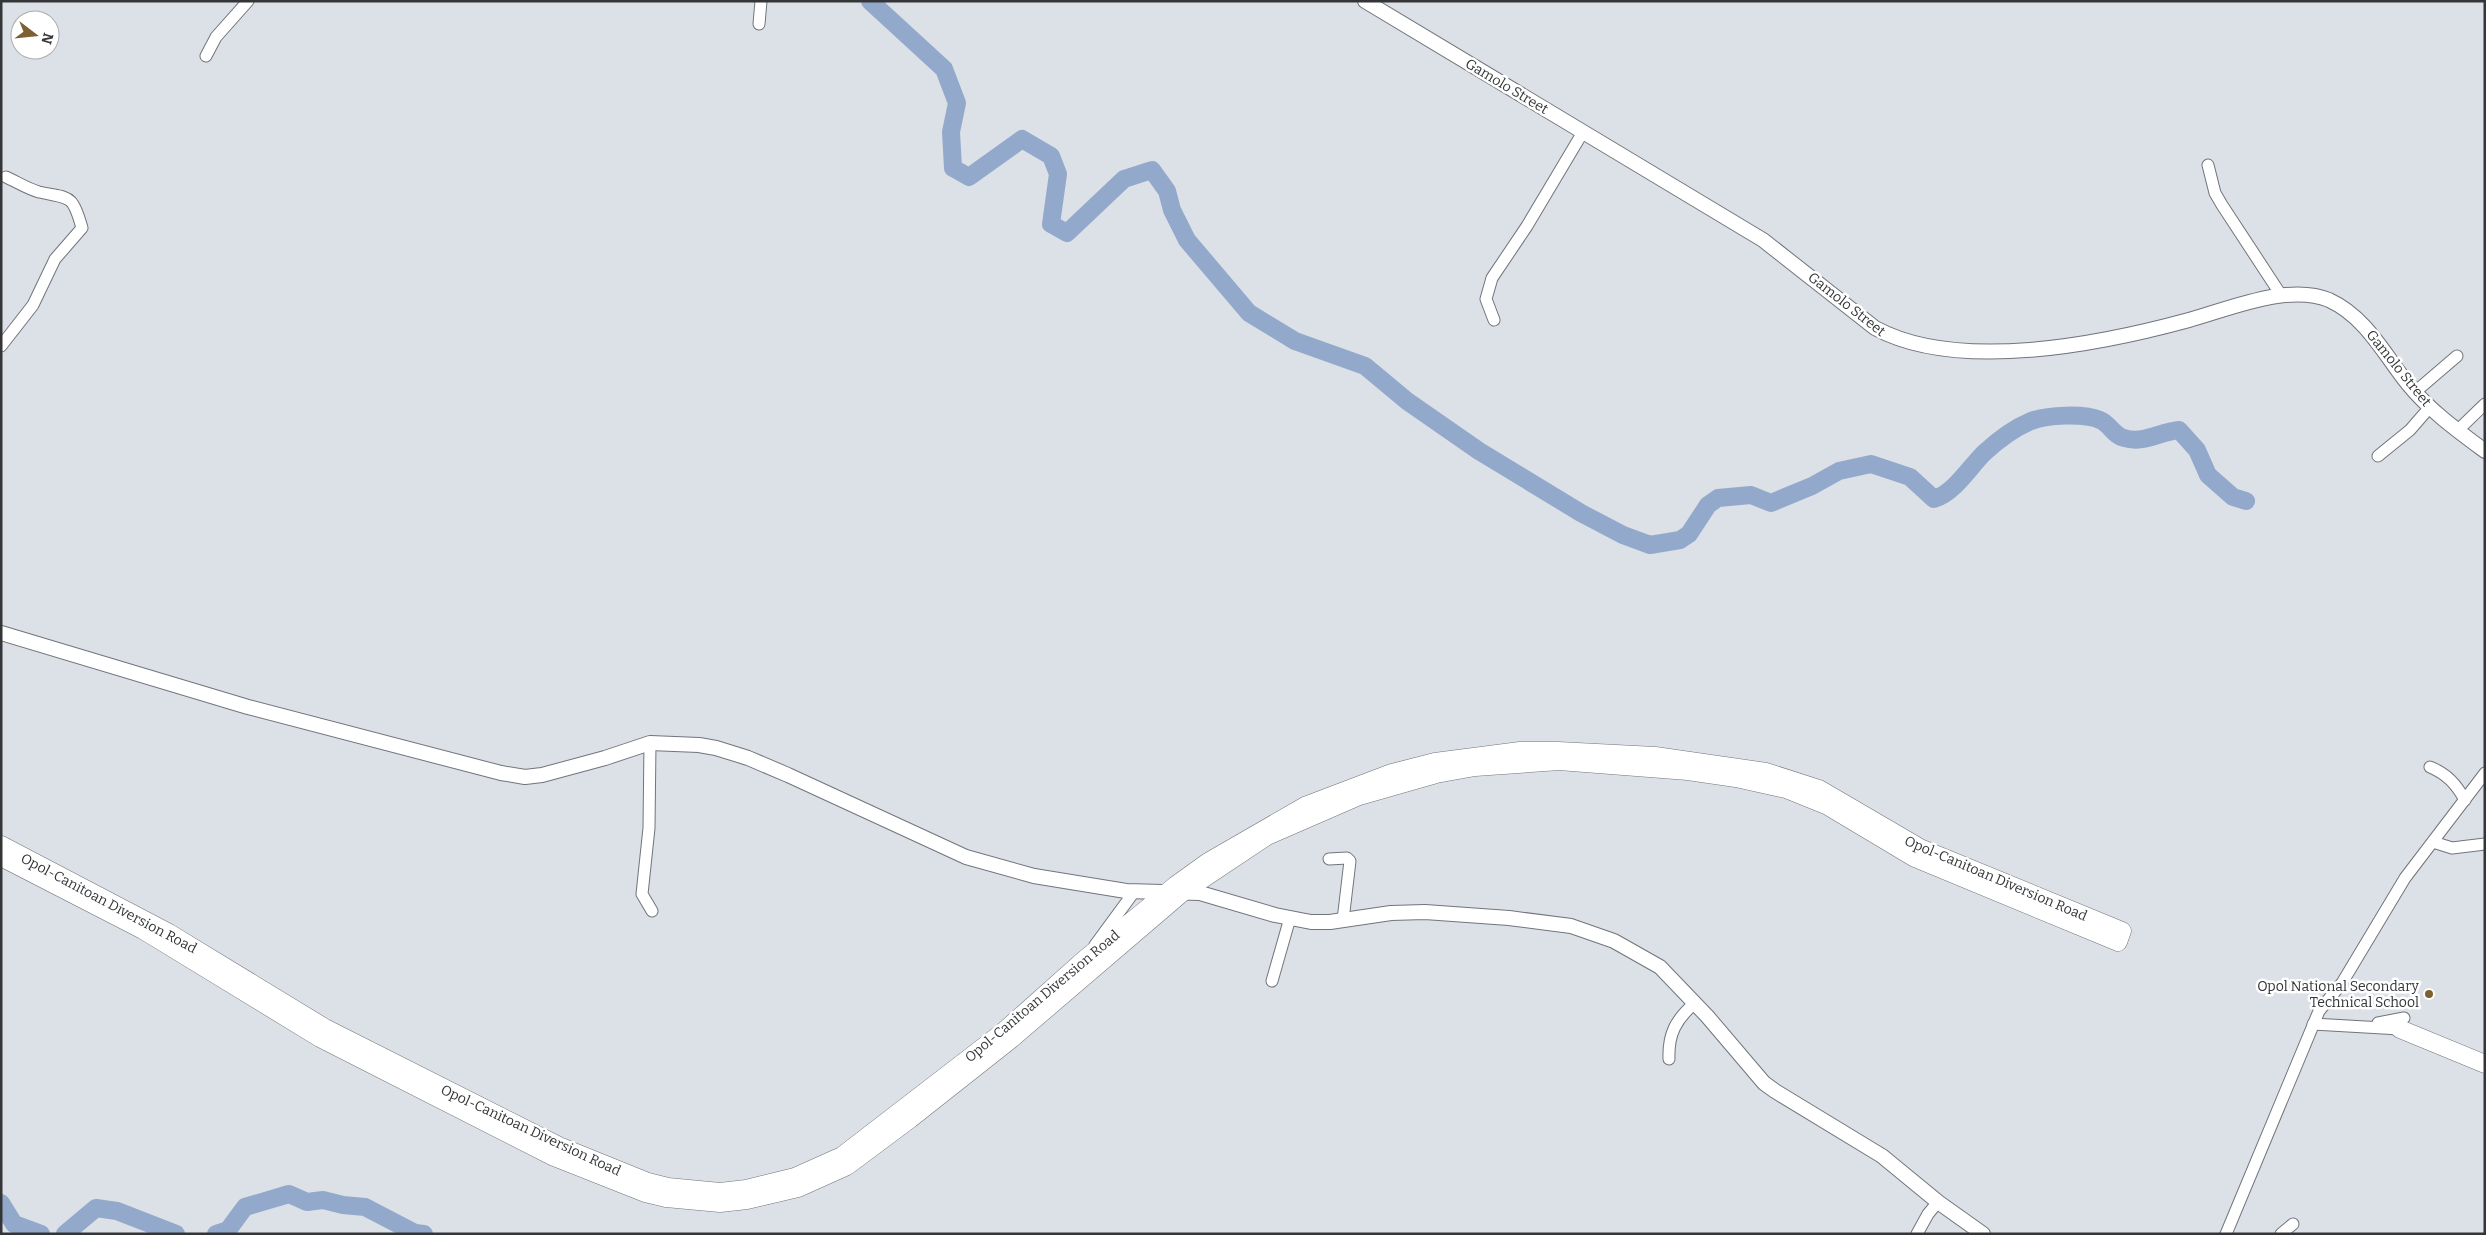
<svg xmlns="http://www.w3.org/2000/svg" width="2486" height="1235" font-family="Bitter,serif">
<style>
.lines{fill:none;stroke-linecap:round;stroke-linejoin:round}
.river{stroke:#93a9cb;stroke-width:18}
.minor-casing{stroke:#71757b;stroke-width:13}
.tertiary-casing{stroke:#71757b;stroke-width:16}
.primary-casing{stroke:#71757b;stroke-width:19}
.minor{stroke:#fff;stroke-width:11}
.tertiary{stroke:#fff;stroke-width:14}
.primary{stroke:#fff;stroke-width:18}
.poi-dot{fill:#7d5f33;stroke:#fff;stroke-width:2}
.labels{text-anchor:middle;stroke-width:5;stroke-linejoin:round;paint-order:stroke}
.street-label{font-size:14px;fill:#333537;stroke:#fff}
.poi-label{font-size:14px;fill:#333537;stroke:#fff;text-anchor:end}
</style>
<rect width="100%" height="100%" fill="#dce0e7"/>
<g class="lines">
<g class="river">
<path d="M870,1L944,69L957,103L951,132L953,168L969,177L1022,139L1051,156L1058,174L1051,224L1067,233L1124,179L1152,170L1167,191L1172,210L1187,240L1249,313L1295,341L1365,366L1407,401L1479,451L1581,513L1623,535L1650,545L1680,540L1689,534L1708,505L1718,498L1751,495L1771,503L1812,486L1839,471L1871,464L1910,477L1934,499C1954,493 1969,468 1984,453C1998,440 2014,428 2031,421C2047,415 2084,413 2100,420C2109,423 2114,436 2124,438C2144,444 2159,432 2179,430L2197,450L2208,475L2233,497L2246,501"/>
<polyline points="1,1203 14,1224 41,1234"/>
<polyline points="65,1234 96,1208 117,1211 176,1234"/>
<polyline points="216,1234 228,1230 245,1207 289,1194 307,1202 323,1200 343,1205 365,1207 415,1233 424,1234"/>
</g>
<g class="minor-casing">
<g id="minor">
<polyline points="759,24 761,1"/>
<polyline points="206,56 216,37 248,1"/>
<polyline points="2208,165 2215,193 2222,205 2281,295"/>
<polyline points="1494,320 1486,299 1492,278 1527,226 1583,132"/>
<path d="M1,346L33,305L55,259L82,228C72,192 69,199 39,192C28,189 17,182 6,177"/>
<polyline points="2415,392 2457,356"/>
<polyline points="2457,431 2485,404"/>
<polyline points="2378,456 2410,430 2430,407"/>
<polyline points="650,743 649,828 642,894 652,911"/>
<path d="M2430,767C2447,774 2456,784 2465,800"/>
<polyline points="2433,842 2452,848 2485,844"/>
<polyline points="1329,859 1347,858 1350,861 1343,920"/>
<polyline points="1095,945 1134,892"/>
<polyline points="1272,981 1290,918"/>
<polyline points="2378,1023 2404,1018"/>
<polyline points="2313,1024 2400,1029"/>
<path d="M1669,1059C1668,1034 1676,1019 1695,1003"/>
<polyline points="1917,1234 1928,1214 1938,1202"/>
<polyline points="2226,1234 2319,1011 2342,983 2405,878 2485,773"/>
<polyline points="2281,1234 2293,1224"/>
</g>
</g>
<g class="tertiary-casing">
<g id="tertiary">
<path d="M1365,1L1763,240L1875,328C1958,373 2101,344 2189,320C2229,309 2289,283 2329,300C2366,317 2384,354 2408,384C2429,410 2458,431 2485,451"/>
<polyline points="1,633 248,707 501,773 525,777 542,775 605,758 650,743 699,745 716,748 748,758 788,775 966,857 1034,876 1126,891 1200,893 1275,915 1311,922 1330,922 1391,913 1425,912 1509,918 1571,926 1614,941 1660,967 1707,1016 1764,1083 1775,1091 1882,1156 1938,1202 1983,1234"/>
</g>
</g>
<g class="primary-casing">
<g id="primary">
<polyline points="1,845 169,933 325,1028 559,1146 648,1182 668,1187 720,1192 746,1189 795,1177 842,1156 1003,1032 1085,959 1176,885 1208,862 1305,806 1392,773 1435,762 1520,751 1558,751 1655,756 1766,772 1819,789 1920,848 2122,931 2118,942 1915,858 1828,806 1786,789 1736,778 1688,771 1559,761 1475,767 1436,774 1359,796 1267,836 1183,892 1010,1040 910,1119 847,1166 798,1188 747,1200 720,1203 666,1198 645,1193 554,1157 320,1038 143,930 1,857"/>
<polyline points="2400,1029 2485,1064"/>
</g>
</g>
<use href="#minor" class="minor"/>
<use href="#tertiary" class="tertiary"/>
<use href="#primary" class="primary"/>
</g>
<circle class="poi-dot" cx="2429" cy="994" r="5"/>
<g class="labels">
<g class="street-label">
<text transform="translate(1507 86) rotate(31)" y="5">Gamolo Street</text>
<text transform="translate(1847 304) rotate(38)" y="5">Gamolo Street</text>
<text transform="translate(2399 368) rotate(51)" y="5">Gamolo Street</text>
<text transform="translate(1996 878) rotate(23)" y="5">Opol-Canitoan Diversion Road</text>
<text transform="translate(109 903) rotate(28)" y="5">Opol-Canitoan Diversion Road</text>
<text transform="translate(1042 996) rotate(-40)" y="5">Opol-Canitoan Diversion Road</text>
<text transform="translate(531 1130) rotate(25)" y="5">Opol-Canitoan Diversion Road</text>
</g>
<g class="poi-label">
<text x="2419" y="991">Opol National Secondary<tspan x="2419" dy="16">Technical School</tspan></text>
</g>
</g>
<rect width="2486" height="1235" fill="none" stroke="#333537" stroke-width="5"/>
<g transform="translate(35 35) rotate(106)"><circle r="24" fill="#ffffff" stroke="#adaeaf"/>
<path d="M0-4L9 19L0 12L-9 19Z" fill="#7d5f33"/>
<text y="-8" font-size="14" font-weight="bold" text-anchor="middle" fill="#333537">N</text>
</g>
</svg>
